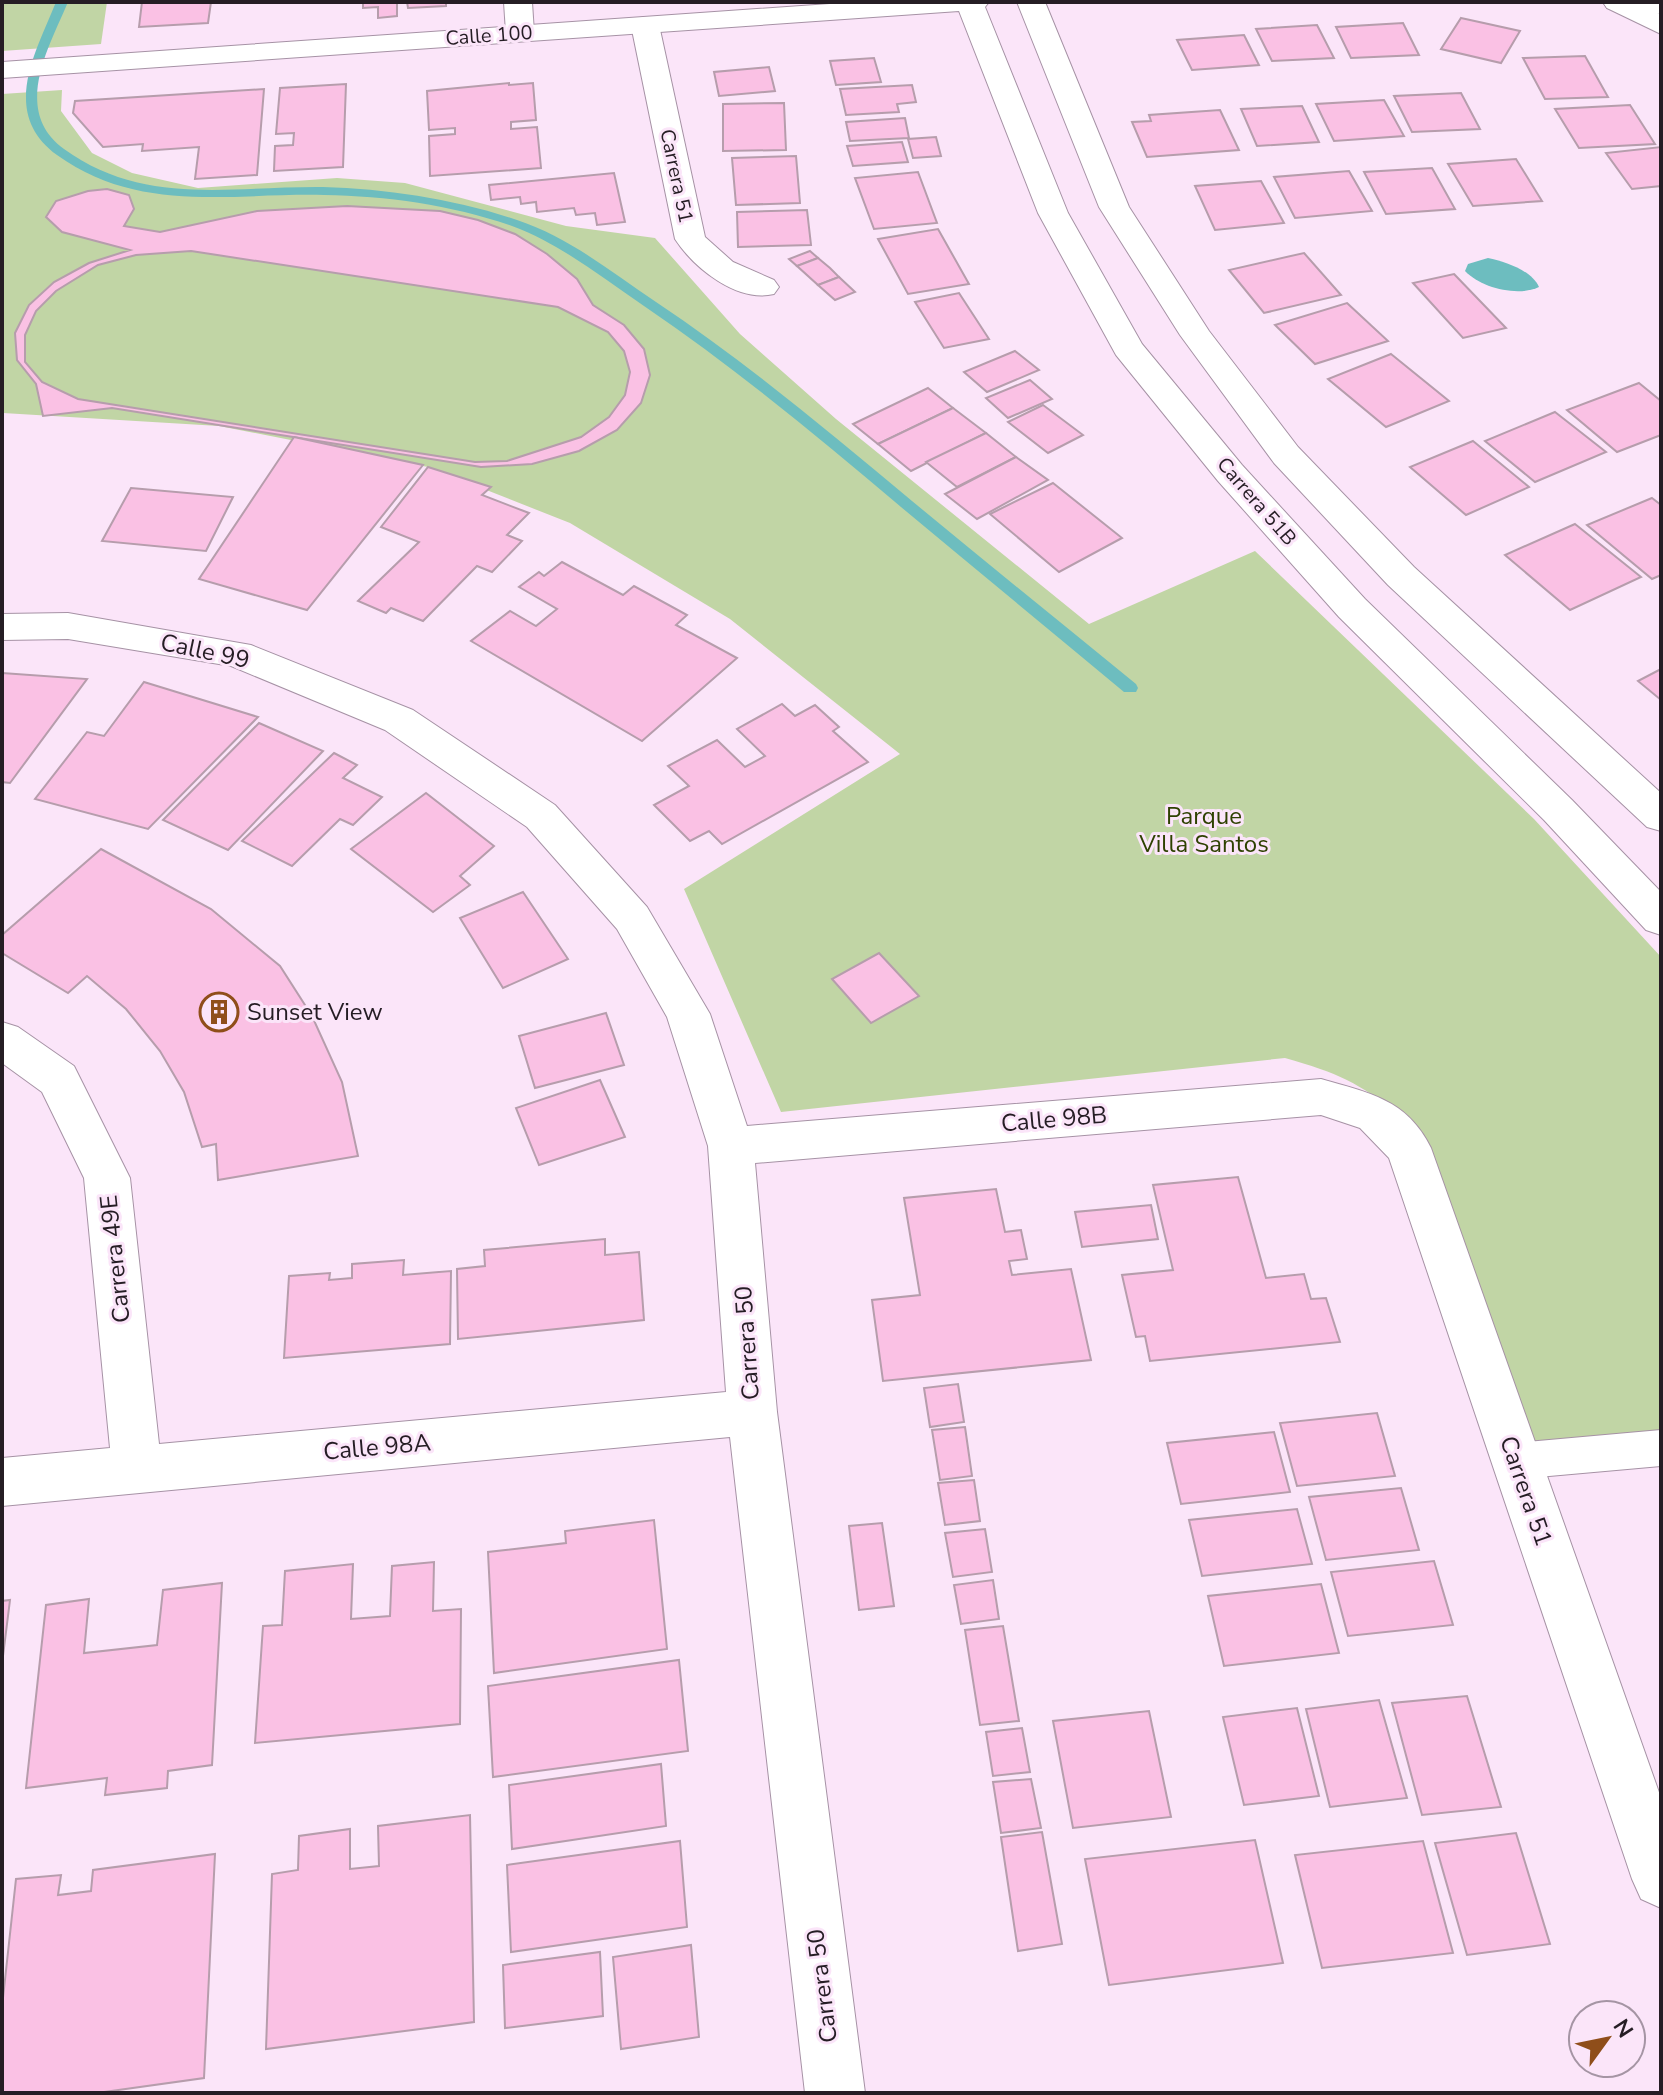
<svg xmlns="http://www.w3.org/2000/svg" width="1663" height="2095" font-family="'Nunito Sans',sans-serif">
<style>
.green{fill:#c1d5a5}
.water{fill:#6dbdbf}
.lines{fill:none;stroke-linecap:round;stroke-linejoin:round}
.stream{fill:#6dbdbf;fill-rule:evenodd}
.building{fill:#fac1e4;stroke:#b69dac;stroke-width:2;fill-rule:evenodd}
.lane-casing{stroke:#a692a5;stroke-width:2}
.street-casing{stroke:#a692a5;stroke-width:2}
.secondary-casing{stroke:#a692a5;stroke-width:2}
.lane{fill:#fff;fill-rule:evenodd}
.street{fill:#fff;fill-rule:evenodd}
.secondary{fill:#fff;fill-rule:evenodd}
.labels{text-anchor:middle;stroke-width:6;stroke-linejoin:round;paint-order:stroke}
.far-street-label{font-size:20px;fill:#251d24;stroke:#fbe5f9}
.street-label{font-size:24px;fill:#251d24;stroke:#fbe5f9}
.park-label{font-size:24px;fill:#2e4101;stroke:#fbe5f9}
.poi-label{font-size:24px;fill:#251d24;stroke:#fbe5f9;text-anchor:start}
</style>
<rect width="100%" height="100%" fill="#fbe5f9"/>
<g class="green">
<polygon points="2,2 107,2 101,44 2,51"/>
<path d="M62,90L61,111L92,153L132,173L198,188L337,178L405,183L566,226L655,238L740,334L836,419L1089,624L1255,551L1534,819L1661,957V1464L1539,1473L1402,1117C1358,1082 1338,1073 1285,1058L781,1112L684,889L900,754L730,619L570,523L428,467L219,426L3,413L2,94Z"/>
</g>
<path class="water" d="M1488,258C1506,262 1531,270 1539,287C1518,297 1481,288 1465,271L1468,264Z"/>
<g class="lines">
<path class="stream" d="M56,2H68C48,49 12,111 64,149C144,207 231,186 323,187C388,189 455,199 517,220C569,237 611,272 656,302C746,362 829,432 912,501C986,562 1061,623 1136,684L1138,688L1136,692H1124C1050,630 975,569 901,507C818,437 734,367 644,306C601,277 561,244 512,226C452,205 387,196 324,195C229,193 139,214 57,155C0,113 35,54 56,2Z"/>
</g>
<g class="building">
<polygon points="142,2 211,2 208,23 139,27"/>
<polygon points="363,2 397,2 397,16 378,18 378,7 363,8"/>
<polygon points="407,2 446,2 446,6 408,8"/>
<polygon points="1461,18 1520,31 1501,63 1441,49"/>
<polygon points="1403,23 1419,55 1351,58 1336,27"/>
<polygon points="1317,25 1334,58 1272,61 1256,29"/>
<polygon points="1244,35 1259,65 1192,70 1177,40"/>
<polygon points="1585,56 1608,97 1545,99 1523,58"/>
<polygon points="874,58 881,82 836,85 830,61"/>
<polygon points="769,67 775,91 719,96 714,72"/>
<polygon points="509,83 509,85 533,83 536,120 511,122 511,129 537,127 541,168 430,176 429,136 455,134 455,128 429,130 427,91"/>
<polygon points="346,84 343,167 274,171 275,146 293,145 294,133 276,134 280,88"/>
<polygon points="912,85 916,102 897,104 899,112 846,115 840,89"/>
<polygon points="264,89 257,175 195,179 199,147 142,151 143,144 103,147 73,113 75,101"/>
<polygon points="1461,93 1480,129 1412,132 1394,96"/>
<polygon points="1384,100 1404,136 1334,141 1316,104"/>
<polygon points="784,103 786,150 723,151 723,104"/>
<polygon points="1630,105 1655,144 1579,148 1555,109"/>
<polygon points="1302,106 1319,142 1257,146 1241,109"/>
<polygon points="1220,110 1239,150 1147,157 1132,122 1151,121 1149,115"/>
<polygon points="905,118 909,138 850,141 846,122"/>
<polygon points="936,137 941,156 913,158 908,139"/>
<polygon points="902,142 908,162 853,166 847,146"/>
<polygon points="1661,147 1661,186 1632,189 1606,153"/>
<polygon points="796,156 800,203 736,205 732,158"/>
<polygon points="1516,159 1542,201 1473,206 1448,164"/>
<polygon points="1432,168 1455,209 1386,214 1364,172"/>
<polygon points="1349,171 1372,211 1295,218 1274,177"/>
<polygon points="918,172 937,223 874,229 855,178"/>
<polygon points="614,173 625,222 597,225 595,213 576,215 574,208 537,212 536,202 521,204 520,197 491,200 489,185"/>
<polygon points="1261,181 1284,223 1215,230 1195,186"/>
<path d="M107,189L129,195L134,209L124,226L160,232L257,211L347,206L440,211L478,220L515,234L547,254L577,279L593,305L624,325L644,349L650,375L641,403L617,430L579,451L532,464L481,467L112,408L43,416L36,384L17,360L15,333L29,305L54,282L89,263L130,250L62,232L46,217L56,201L88,191ZM191,251L558,307L608,332L624,351L630,372L625,395L609,417L581,437L507,461L475,462L78,399L42,382L25,362V335L36,311L56,291L98,265L136,255Z"/>
<polygon points="807,210 811,245 738,247 737,212"/>
<polygon points="938,229 969,284 908,294 878,239"/>
<polygon points="810,251 818,258 797,266 789,259"/>
<polygon points="1304,253 1341,295 1264,313 1229,270"/>
<polygon points="818,258 830,268 839,277 818,285 797,266"/>
<polygon points="1454,274 1506,328 1463,338 1413,283"/>
<polygon points="839,277 855,292 835,300 818,285"/>
<polygon points="959,293 989,339 944,348 915,302"/>
<polygon points="1347,303 1388,341 1315,364 1275,325"/>
<polygon points="1015,351 1039,370 987,392 964,372"/>
<polygon points="1391,354 1449,401 1386,427 1328,379"/>
<polygon points="1030,380 1052,399 1008,418 986,398"/>
<polygon points="1639,383 1661,401 1661,435 1617,452 1567,410"/>
<polygon points="928,388 953,408 878,444 853,424"/>
<polygon points="1043,405 1083,435 1048,453 1008,422"/>
<polygon points="953,408 986,433 911,471 878,444"/>
<polygon points="1555,412 1606,452 1535,482 1485,441"/>
<polygon points="986,433 1016,457 957,487 926,462"/>
<polygon points="294,437 423,465 307,610 199,579"/>
<polygon points="1473,441 1529,487 1466,515 1410,467"/>
<polygon points="1016,457 1048,480 977,519 945,494"/>
<polygon points="428,467 491,487 482,495 529,513 507,535 522,541 492,572 477,566 423,621 391,608 386,613 358,601 419,542 381,527"/>
<polygon points="1053,483 1122,538 1059,572 990,514"/>
<polygon points="131,488 233,497 206,551 102,541"/>
<polygon points="1652,498 1661,505 1661,575 1652,579 1587,525"/>
<polygon points="1575,524 1641,577 1570,610 1505,555"/>
<polygon points="562,562 623,595 634,586 687,615 676,625 737,658 642,741 471,641 510,611 536,626 557,609 519,587 539,572 544,576"/>
<polygon points="1661,669 1661,700 1638,681"/>
<polygon points="2,673 87,679 10,783 2,782"/>
<polygon points="144,682 258,717 148,829 35,799 87,732 104,736"/>
<polygon points="782,704 795,716 815,705 839,727 833,731 868,762 722,844 709,831 690,841 654,805 689,786 668,766 717,740 745,767 765,756 737,729"/>
<polygon points="259,723 323,751 228,850 163,820"/>
<polygon points="334,753 357,765 343,778 382,797 353,825 340,819 292,866 242,841"/>
<polygon points="426,793 494,846 460,876 470,885 433,912 351,849"/>
<polygon points="101,849 211,909 280,966 312,1016 342,1082 358,1156 218,1180 216,1144 202,1147 184,1092 160,1051 126,1009 87,976 68,993 2,953 2,935"/>
<polygon points="523,892 568,959 503,988 460,918"/>
<polygon points="879,953 919,996 871,1023 832,979"/>
<polygon points="606,1013 624,1065 535,1088 519,1036"/>
<polygon points="600,1080 625,1137 539,1165 516,1108"/>
<polygon points="1238,1177 1266,1278 1304,1274 1311,1299 1326,1298 1340,1342 1150,1361 1145,1336 1136,1337 1122,1275 1173,1270 1153,1185"/>
<polygon points="996,1189 1005,1232 1021,1230 1027,1259 1009,1261 1012,1275 1071,1269 1091,1360 883,1381 872,1300 920,1295 904,1198"/>
<polygon points="1151,1205 1158,1239 1082,1247 1075,1212"/>
<polygon points="605,1239 605,1255 639,1252 644,1320 458,1339 457,1269 485,1266 484,1250"/>
<polygon points="404,1260 403,1275 451,1271 450,1344 284,1358 289,1276 330,1273 329,1280 352,1278 352,1264"/>
<polygon points="958,1384 964,1422 930,1427 924,1388"/>
<polygon points="1377,1413 1395,1476 1297,1486 1280,1423"/>
<polygon points="965,1427 972,1476 940,1480 932,1430"/>
<polygon points="1274,1432 1290,1492 1181,1504 1167,1443"/>
<polygon points="974,1480 980,1521 945,1525 938,1483"/>
<polygon points="1401,1488 1419,1550 1326,1560 1309,1497"/>
<polygon points="1297,1509 1312,1564 1202,1576 1189,1520"/>
<polygon points="654,1520 667,1649 494,1673 488,1552 566,1543 565,1531"/>
<polygon points="882,1523 894,1606 859,1610 849,1526"/>
<polygon points="985,1529 992,1572 953,1577 945,1533"/>
<polygon points="1434,1561 1453,1625 1348,1636 1331,1572"/>
<polygon points="434,1562 433,1611 461,1609 460,1724 255,1743 263,1626 282,1625 285,1571 353,1564 351,1619 390,1616 392,1566"/>
<polygon points="993,1580 999,1619 961,1624 954,1585"/>
<polygon points="222,1583 212,1765 168,1771 167,1788 105,1795 107,1778 26,1788 46,1605 89,1599 84,1653 157,1645 163,1590"/>
<polygon points="1321,1584 1339,1653 1224,1666 1208,1596"/>
<polygon points="10,1600 2,1664 2,1601"/>
<polygon points="1003,1626 1019,1721 980,1725 965,1630"/>
<polygon points="679,1660 688,1751 493,1777 488,1686"/>
<polygon points="1467,1696 1501,1807 1422,1815 1392,1703"/>
<polygon points="1379,1700 1407,1798 1330,1807 1306,1709"/>
<polygon points="1297,1708 1319,1796 1244,1805 1223,1717"/>
<polygon points="1149,1711 1171,1817 1073,1828 1053,1721"/>
<polygon points="1022,1728 1030,1772 993,1776 986,1732"/>
<polygon points="661,1764 666,1826 512,1849 509,1785"/>
<polygon points="1031,1779 1041,1828 1001,1833 993,1782"/>
<polygon points="470,1815 474,2022 266,2049 272,1874 298,1870 299,1836 350,1829 350,1869 379,1866 378,1826"/>
<polygon points="1042,1832 1062,1944 1018,1951 1001,1837"/>
<polygon points="1516,1833 1550,1944 1467,1955 1435,1843"/>
<polygon points="1255,1840 1283,1963 1109,1985 1085,1859"/>
<polygon points="680,1841 687,1927 511,1952 507,1865"/>
<polygon points="1423,1841 1453,1953 1322,1968 1295,1855"/>
<polygon points="215,1854 204,2078 97,2093 2,2093 2,2007 16,1879 61,1875 58,1895 91,1891 93,1870"/>
<polygon points="691,1945 699,2037 621,2049 613,1957"/>
<polygon points="600,1952 603,2016 505,2028 503,1965"/>
</g>
<g class="lines">
<g class="lane-casing">
<polygon id="lane" points="1661,1430 1661,1466 1515,1479 1501,1474 1495,1461 1501,1448 1515,1443"/>
</g>
<g class="street-casing">
<g id="street">
<polygon points="504,2 532,2 534,33 530,39 520,41 510,39 506,33"/>
<polygon points="1603,2 1637,2 1661,15 1661,34 1607,8"/>
<path d="M645,17L655,19L659,25L705,237L733,262L774,280L779,287L774,294C737,303 694,268 675,239L631,25L635,19Z"/>
<path d="M68,613L251,645L413,710L555,805L647,907L710,1014L747,1126L1321,1079C1369,1093 1407,1099 1431,1148L1661,1798V1908L1641,1899L1632,1879L1389,1158L1360,1128L1321,1115L755,1163L777,1412L865,2093H805L730,1437L2,1506V1458L110,1448L84,1178L42,1092L2,1063V1022L18,1027L74,1066L130,1178L159,1444L726,1392L708,1146L667,1017L617,929L527,827L385,730L231,666L68,639L2,640V614Z"/>
</g>
</g>
<g class="secondary-casing">
<g id="secondary">
<polygon points="858,2 989,2 985,7 1068,213 1142,344 1242,465 1365,599 1572,800 1661,892 1661,935 1646,930 1544,820 1339,617 1218,481 1116,355 1038,213 959,11 2,78 2,62"/>
<polygon points="1017,2 1045,2 1129,207 1209,331 1298,447 1414,567 1661,793 1661,831 1647,827 1388,585 1274,463 1180,335 1099,207"/>
<polygon points="1603,2 1661,2 1661,14 1607,8"/>
</g>
</g>
<use href="#lane" class="lane"/>
<use href="#street" class="street"/>
<use href="#secondary" class="secondary"/>
</g>
<defs>
<g id="building-ring" transform="scale(2)"><circle r="9.5" fill="#fbe5f9" stroke="#8f4e1a" stroke-width="1.5"/><path d="M-4-6H4V6H1V3H-1V6H-4ZM-2.5-4.3h1.7v1.8h-1.7ZM.8-4.3h1.7v1.8H.8ZM-2.5-1h1.7V.8h-1.7ZM.8-1h1.7V.8H.8Z" fill="#8f4e1a"/></g>
</defs>
<g fill-rule="evenodd">
<use href="#building-ring" x="219" y="1012"/>
</g>
<g class="labels">
<g class="far-street-label">
<text transform="translate(489 35) rotate(-4)" y="7">Calle 100</text>
<text transform="translate(677 176) rotate(78)" y="7">Carrera 51</text>
<text transform="translate(1257 501) rotate(49)" y="7">Carrera 51B</text>
</g>
<g class="street-label">
<text transform="translate(205 651) rotate(12)" y="8">Calle 99</text>
<text transform="translate(1054 1119) rotate(-5)" y="8">Calle 98B</text>
<text transform="translate(115 1259) rotate(-96)" y="8">Carrera 49E</text>
<text transform="translate(747 1343) rotate(-94)" y="8">Carrera 50</text>
<text transform="translate(377 1447) rotate(-5)" y="8">Calle 98A</text>
<text transform="translate(1526 1491) rotate(71)" y="8">Carrera 51</text>
<text transform="translate(822 1986) rotate(-97)" y="8">Carrera 50</text>
</g>
<g class="park-label">
<text x="1204" y="824">Parque<tspan x="1204" dy="28">Villa Santos</tspan></text>
</g>
<g class="poi-label">
<text x="247" y="1020">Sunset View</text>
</g>
</g>
<rect width="1663" height="2095" fill="none" stroke="#251d24" stroke-width="8"/>
<g transform="translate(1607 2039) rotate(57)"><circle r="38" fill="#fbe5f9" stroke="#a595a4" stroke-width="2"/>
<path d="M0-6L14 30L0 20L-14 30Z" fill="#8f4e1a"/>
<text y="-12" font-size="22" font-weight="bold" text-anchor="middle" fill="#251d24">N</text>
</g>
</svg>
